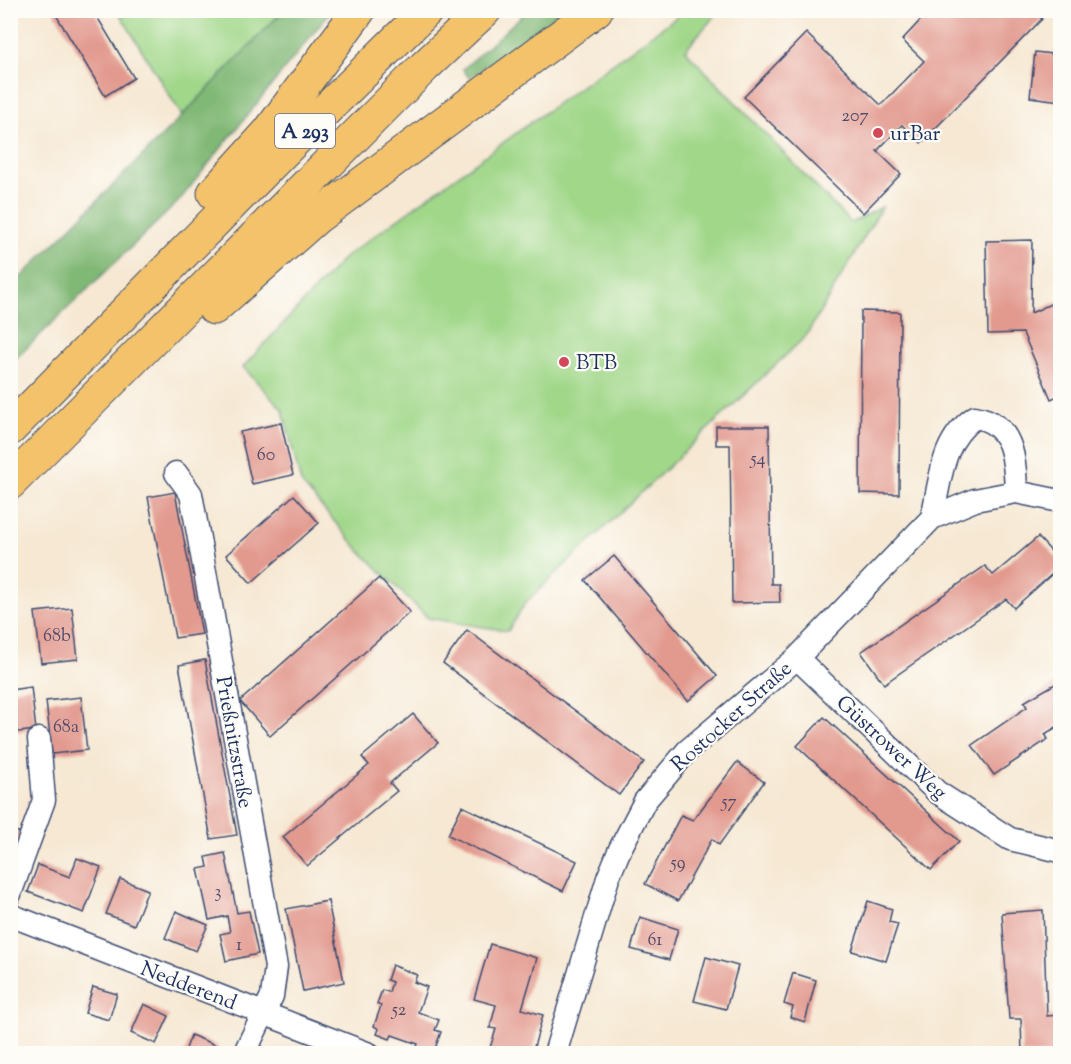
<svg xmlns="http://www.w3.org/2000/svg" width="1071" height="1064" font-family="'Sorts Mill Goudy',serif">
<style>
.green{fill:#a0d789;stroke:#5e8374;stroke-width:1.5}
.forest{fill:#80b875;stroke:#4e746a;stroke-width:1.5}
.building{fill:#e2998e}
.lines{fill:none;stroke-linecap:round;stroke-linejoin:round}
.minor-casing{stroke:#3c4b70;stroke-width:25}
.highway-casing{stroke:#3c4b70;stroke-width:35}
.minor{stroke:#fff;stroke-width:22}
.highway{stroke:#f3c26a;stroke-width:33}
.poi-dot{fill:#d1495b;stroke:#fdfcf7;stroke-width:2}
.labels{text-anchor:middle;stroke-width:4.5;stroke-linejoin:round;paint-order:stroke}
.number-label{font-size:18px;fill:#4d4a6a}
.shield{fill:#fdfcf7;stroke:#5f6c8c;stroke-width:1.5}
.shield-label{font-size:20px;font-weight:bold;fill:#1b2f5e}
.poi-label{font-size:21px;fill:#1b2f5e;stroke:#fdfcf7;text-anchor:start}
.street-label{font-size:21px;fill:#1b2f5e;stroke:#fdfcf7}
</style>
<rect width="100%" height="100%" fill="#fdfcf7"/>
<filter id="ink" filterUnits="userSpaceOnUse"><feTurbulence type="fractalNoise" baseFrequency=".0167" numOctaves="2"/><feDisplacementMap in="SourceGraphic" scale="12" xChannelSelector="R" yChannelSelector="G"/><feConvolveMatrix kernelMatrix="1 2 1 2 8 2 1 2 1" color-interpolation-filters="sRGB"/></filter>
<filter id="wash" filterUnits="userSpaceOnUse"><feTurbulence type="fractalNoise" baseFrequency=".008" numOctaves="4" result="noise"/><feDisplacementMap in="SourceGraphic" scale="24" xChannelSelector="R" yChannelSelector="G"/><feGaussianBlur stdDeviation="1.35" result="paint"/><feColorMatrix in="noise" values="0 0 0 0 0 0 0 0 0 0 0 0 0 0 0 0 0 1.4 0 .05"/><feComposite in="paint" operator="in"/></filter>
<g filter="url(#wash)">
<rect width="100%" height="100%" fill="#f6e8d3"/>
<g class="green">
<polygon points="118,11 283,11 182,116"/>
<polygon points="685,11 719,11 685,50 851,223 882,207 806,336 526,602 508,631 428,618 360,551 301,483 283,410 243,367 345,257"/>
</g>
<g class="forest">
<polygon points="283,11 331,11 178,202 11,363 11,287 182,116"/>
<polygon points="527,11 561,11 469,78 463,69"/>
</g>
<g id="blocks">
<g class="building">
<polygon points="53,10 93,10 134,78 105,96"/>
<polygon points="930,10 1033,10 1042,19 921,143 902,125 877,151 901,174 863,213 744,97 806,33 881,105 924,61 902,40"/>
<polygon points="1035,52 1060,55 1060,101 1030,97"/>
<polygon points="1032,240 1031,313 1057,301 1060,311 1060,395 1051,399 1023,333 988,334 986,241"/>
<polygon points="861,311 900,312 899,494 860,493"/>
<polygon points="281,423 293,475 252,484 240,432"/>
<polygon points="716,426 769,426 771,584 779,584 780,602 732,603 730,445 716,445"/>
<polygon points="175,492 202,634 175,638 148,497"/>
<polygon points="294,495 319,523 251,583 226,555"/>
<polygon points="1038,537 1060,561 1060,567 1014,608 1006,599 884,684 861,652 985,566 993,575"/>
<polygon points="614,556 717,676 688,701 585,580"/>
<polygon points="379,578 410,612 270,736 240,701"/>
<polygon points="72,608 78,659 41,663 35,612"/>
<polygon points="467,630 644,762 619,795 443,663"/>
<polygon points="205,660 237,835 211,839 179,665"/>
<polygon points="1060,681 1060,725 1045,734 1048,739 994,775 972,745 1027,707 1024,702"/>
<polygon points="31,687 36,730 10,733 10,690"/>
<polygon points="81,697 87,750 52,754 46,701"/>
<polygon points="413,714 438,743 390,783 397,791 307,866 283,837 369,765 362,757"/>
<polygon points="824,717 959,841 931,870 797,746"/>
<polygon points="737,762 764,782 719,845 712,839 678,901 645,884 681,815 693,820"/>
<polygon points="462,806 577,861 563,891 448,835"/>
<polygon points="10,829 21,833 10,861"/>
<polygon points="225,853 237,913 249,911 258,954 226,961 220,934 230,932 227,916 209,920 198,869 208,867 206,857"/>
<polygon points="77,858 101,867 84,913 28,892 38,865 70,877"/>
<polygon points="120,879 148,890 134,925 106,914"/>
<polygon points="328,901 344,982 303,991 286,909"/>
<polygon points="868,901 892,909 889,922 898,924 886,961 852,951"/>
<polygon points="1043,910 1047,1016 1060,1015 1060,1054 1022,1054 1021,1019 1009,1019 1002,913"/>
<polygon points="176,911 208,925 196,951 165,938"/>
<polygon points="640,917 678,929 669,960 631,949"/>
<polygon points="490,944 537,958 522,1009 543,1015 532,1054 489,1051 496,1029 490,1028 496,1005 474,999"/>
<polygon points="706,957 738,966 726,1009 694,1001"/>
<polygon points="392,965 417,975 414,982 427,987 418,1012 439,1020 435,1030 441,1032 433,1054 416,1050 418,1044 392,1035 390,1039 377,1034 379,1029 374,1026 381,1006 377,1004 382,990 389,992 392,982 387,980"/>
<polygon points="793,973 816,980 805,1022 790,1017 793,1007 784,1004"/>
<polygon points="93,987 117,994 109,1020 85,1013"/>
<polygon points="144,1004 169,1016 156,1044 131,1033"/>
<polygon points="191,1035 218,1046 215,1054 184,1054"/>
</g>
</g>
</g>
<g filter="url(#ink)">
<use href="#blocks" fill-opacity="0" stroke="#3c4b70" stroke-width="1.5"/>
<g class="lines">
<g class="minor-casing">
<g id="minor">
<polyline points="176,473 191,494 276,967 272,996 244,1054"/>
<path d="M932,518C941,479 941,441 975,417C1013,423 1015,459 1016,492"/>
<polyline points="797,658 937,792 1010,839 1060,851"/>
<polyline points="10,894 44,800 39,739"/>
<polyline points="10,915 369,1054"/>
<polyline points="555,1054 608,878 620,849 645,801 687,751 797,658 932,518 975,500 1016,492 1060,501"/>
</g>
</g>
<g class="highway-casing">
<g id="highway">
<polyline points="214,193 269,132 359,10"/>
<polyline points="214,308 317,217 596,10"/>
<polyline points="10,429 284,151 427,10"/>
<polyline points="10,483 424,67 485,10"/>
</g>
</g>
<use href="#minor" class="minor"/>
<use href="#highway" class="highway"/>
</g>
</g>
<g class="poi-dot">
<circle cx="878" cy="133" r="6"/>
<circle cx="564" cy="362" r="6"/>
</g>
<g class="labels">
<g class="number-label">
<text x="855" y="121">207</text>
<text x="266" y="460">60</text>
<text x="758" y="464">54</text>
<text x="57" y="641">68b</text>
<text x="66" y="732">68a</text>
<text x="729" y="807">57</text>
<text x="678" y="868">59</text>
<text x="218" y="897">3</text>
<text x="655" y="945">61</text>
<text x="239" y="950">1</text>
<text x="399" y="1015">52</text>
</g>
<rect class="shield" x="275" y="114" width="60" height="34" rx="4.5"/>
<g class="shield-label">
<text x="305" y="138">A 293</text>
</g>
<g class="poi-label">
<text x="890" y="140">urBar</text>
<text x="576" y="369">BTB</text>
</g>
<g class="street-label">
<text transform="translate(731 716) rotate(-42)" y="7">Rostocker Straße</text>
<text transform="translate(235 742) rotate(80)" y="7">Prießnitzstraße</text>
<text transform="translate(892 747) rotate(43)" y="7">Güstrower Weg</text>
<text transform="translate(189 985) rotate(21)" y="7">Nedderend</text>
</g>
</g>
<rect width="1071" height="1064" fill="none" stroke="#fdfcf7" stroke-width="36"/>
</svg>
